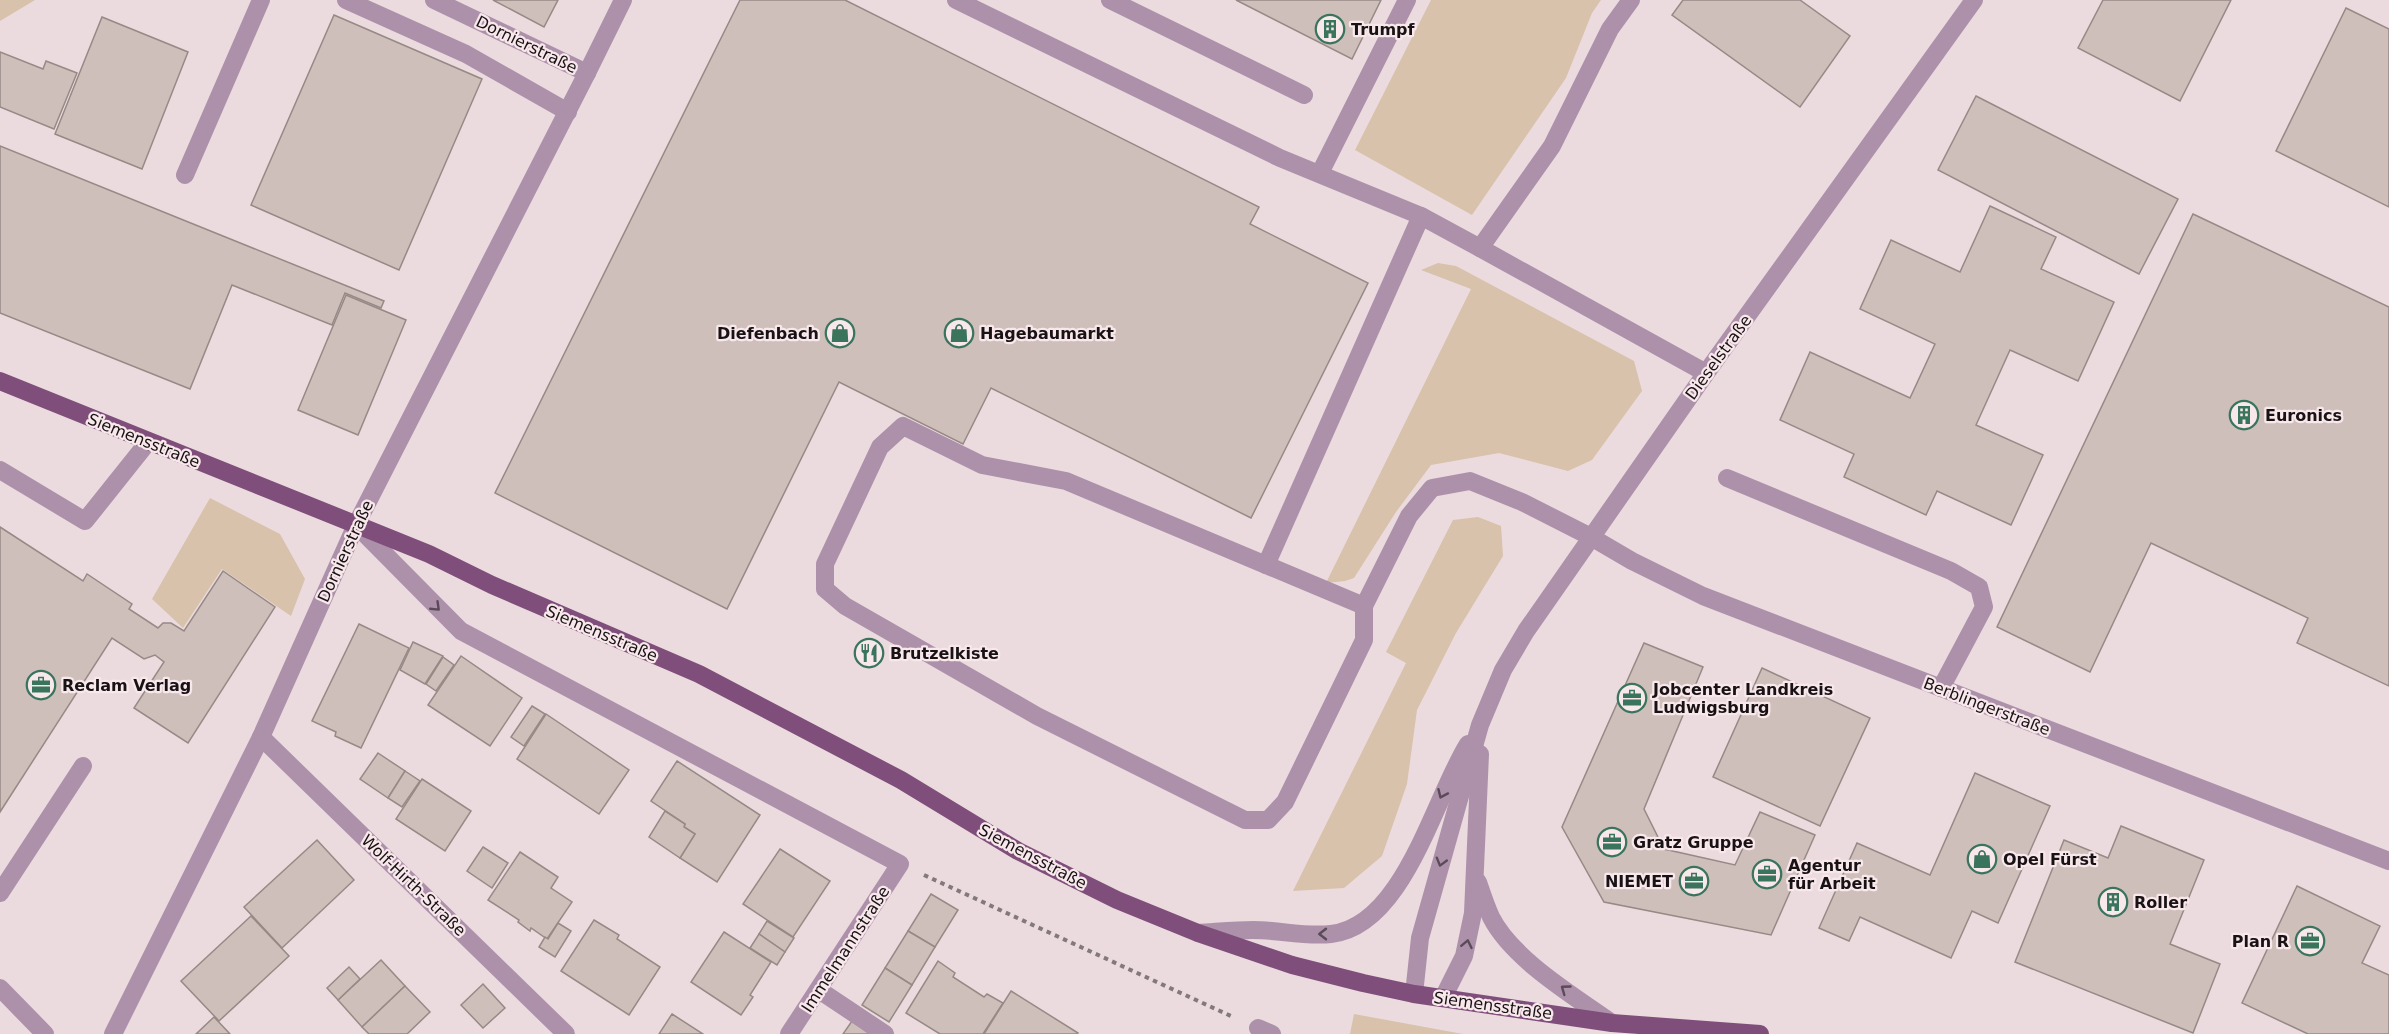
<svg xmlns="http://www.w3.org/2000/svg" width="2389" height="1034" font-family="'DejaVu Sans',sans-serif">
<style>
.green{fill:#d8c2ab}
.building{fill:#cebfba;stroke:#978985;stroke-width:1.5}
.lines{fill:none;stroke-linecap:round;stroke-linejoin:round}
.path{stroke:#83787b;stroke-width:4;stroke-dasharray:4.5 4.5;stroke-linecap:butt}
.minor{stroke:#ad91aa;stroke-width:18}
.major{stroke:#7f4e7b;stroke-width:18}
.oneway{stroke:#5b4b58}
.labels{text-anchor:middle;stroke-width:4.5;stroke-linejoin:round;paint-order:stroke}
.poi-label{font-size:16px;font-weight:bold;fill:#181214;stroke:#f8e8eb;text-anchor:start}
.street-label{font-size:16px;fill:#181214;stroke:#f8e8eb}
</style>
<rect width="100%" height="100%" fill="#ebdbde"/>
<g class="green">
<polygon points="0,0 35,0 0,21"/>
<polygon points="1431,0 1601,0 1592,13 1566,78 1472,215 1355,150"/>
<polygon points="1438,263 1456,266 1634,361 1642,391 1592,460 1568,471 1499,453 1431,465 1396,512 1354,578 1345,581 1326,583 1471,289 1421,270"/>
<polygon points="210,498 280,534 305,579 291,616 222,569 183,628 152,599"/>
<polygon points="1478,517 1501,526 1503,556 1456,633 1417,710 1407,784 1382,856 1344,888 1293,891 1406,663 1386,652 1453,520"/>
<polygon points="1354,1014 1463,1034 1468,1034 1350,1034"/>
</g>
<g class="building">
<polygon points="493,0 558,0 544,27"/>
<polygon points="740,0 845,0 1259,207 1250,224 1368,283 1251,518 991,388 963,444 839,382 727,609 495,493"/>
<polygon points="1236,0 1381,0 1352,59"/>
<polygon points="1683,0 1800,0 1850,36 1800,107 1672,15"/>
<polygon points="2103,0 2231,0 2180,101 2078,48"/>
<polygon points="2346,8 2389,29 2389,207 2276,151"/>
<polygon points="334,15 482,79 399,270 251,205"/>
<polygon points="102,17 188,52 142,169 55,134"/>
<polygon points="0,52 43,69 46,61 77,73 54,129 0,107"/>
<polygon points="1976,96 2178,199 2139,274 1938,170"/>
<polygon points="0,146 384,301 381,308 345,293 332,325 232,285 190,389 0,313"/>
<polygon points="1990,206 2056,237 2041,269 2114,302 2078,381 2010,350 1976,425 2043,455 2011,525 1937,491 1926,515 1844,477 1854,454 1780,420 1810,352 1910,398 1935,344 1860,309 1891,240 1960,272"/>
<polygon points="2193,214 2389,307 2389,686 2297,643 2308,618 2151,543 2090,672 1997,627"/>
<polygon points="346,295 406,320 358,435 298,410"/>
<polygon points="0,527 83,581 87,574 132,604 129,609 158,628 163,623 171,623 184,631 223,571 275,607 188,743 134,708 164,662 155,655 144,659 112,638 0,812"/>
<polygon points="359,624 409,648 361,748 335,736 336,732 312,721"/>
<polygon points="413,642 443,656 425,684 400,670"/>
<polygon points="1644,643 1703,667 1644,809 1664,849 1735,865 1760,812 1815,835 1771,935 1604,902 1562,827"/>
<polygon points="461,656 522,698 490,746 428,705"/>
<polygon points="443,657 454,665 436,691 426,684"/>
<polygon points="1762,668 1870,718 1820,826 1713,777"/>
<polygon points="532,706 545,714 524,746 511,737"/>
<polygon points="546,714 629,770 599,814 517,759"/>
<polygon points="378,753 405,771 388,798 360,779"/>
<polygon points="677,761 760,815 717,882 680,858 695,834 684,827 685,824 651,801"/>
<polygon points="405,771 420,781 402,807 388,798"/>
<polygon points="1975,773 2050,806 1998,923 1972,911 1951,958 1860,917 1849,941 1819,928 1857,843 1930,875"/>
<polygon points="422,779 471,811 445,851 396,819"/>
<polygon points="665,811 685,824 684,827 695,834 680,858 649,837"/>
<polygon points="2121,826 2204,860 2170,944 2220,964 2193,1033 2015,962 2064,840 2108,858"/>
<polygon points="317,840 354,880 282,948 244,907"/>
<polygon points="483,847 508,863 492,888 467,871"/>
<polygon points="780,849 830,881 793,937 743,904"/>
<polygon points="520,852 558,877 551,888 572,902 547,939 531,928 530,931 518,922 519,920 488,900"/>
<polygon points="2297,886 2380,926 2362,963 2389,975 2389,1034 2308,1034 2242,1003"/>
<polygon points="931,894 958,910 935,947 908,931"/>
<polygon points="251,916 289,956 219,1021 181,981"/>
<polygon points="594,920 619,935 617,939 660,967 629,1015 561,971"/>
<polygon points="767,921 794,938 785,952 759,934"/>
<polygon points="558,923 571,931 555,957 539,947 545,937 548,939"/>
<polygon points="908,931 935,947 912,985 885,968"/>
<polygon points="724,932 771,962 750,995 753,997 741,1015 691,982"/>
<polygon points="759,934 785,952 777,965 750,948"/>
<polygon points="381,960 405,986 362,1027 338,1000"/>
<polygon points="938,961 955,973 953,977 984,997 987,994 1003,1003 983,1034 940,1034 906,1013"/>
<polygon points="349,967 360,979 338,1000 327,988"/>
<polygon points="885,968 912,985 889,1022 862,1005"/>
<polygon points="483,984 505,1008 483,1028 461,1005"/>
<polygon points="405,986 430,1012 407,1034 369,1034 362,1027"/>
<polygon points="1011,991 1078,1033 1077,1034 984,1034"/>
<polygon points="672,1014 703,1034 659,1034"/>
<polygon points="214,1017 230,1034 196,1034"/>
<polygon points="852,1021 870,1034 843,1034"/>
</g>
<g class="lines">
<polyline class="path" points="924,875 1233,1017"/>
<g class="minor">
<polyline points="346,0 466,54 568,112"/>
<polyline points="434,0 587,73"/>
<polyline points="956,0 1280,158 1421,216 1480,248"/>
<polyline points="1110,0 1304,95"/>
<polyline points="1631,0 1610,29 1552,146 1480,248 1706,373"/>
<polyline points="1320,173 1407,0"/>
<polyline points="185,175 261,0"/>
<polyline points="0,470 85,521 148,442"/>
<polyline points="1727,478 1951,571 1979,587 1984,607 1941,688"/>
<polyline points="356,525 461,631 900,864 789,1034"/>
<polyline points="1266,565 1421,216"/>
<polyline points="1364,606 1066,481 982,465 903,426 880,447 825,564 825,589 845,606 1037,716 1245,820 1268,820 1285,802 1364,640 1364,606 1409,516 1432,488 1470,481 1522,502 1591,537 1632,561 1703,596 2389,861"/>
<polyline points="261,737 566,1034"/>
<path d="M1478,882C1482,894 1486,906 1491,917C1512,959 1574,996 1612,1023"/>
<polyline points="0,893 83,766"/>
<path d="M1198,933C1216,932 1235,930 1253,930C1279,930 1305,937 1331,934C1404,926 1434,798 1468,744"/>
<polyline points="0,988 45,1034"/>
<polyline points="819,990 885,1034"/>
<polyline points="1414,994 1420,938 1480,725 1503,670 1526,631 1706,373 1974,0"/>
<polyline points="1443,998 1464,956 1473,913 1480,754"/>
<polyline points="1258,1028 1272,1034"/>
<polyline points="113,1034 261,737 356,525 587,73 623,0"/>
</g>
<polyline class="major" points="0,381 429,554 492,585 699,674 901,780 1018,851 1117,900 1198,933 1292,965 1363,983 1414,994 1612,1023 1760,1034"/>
</g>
<defs><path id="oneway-chevron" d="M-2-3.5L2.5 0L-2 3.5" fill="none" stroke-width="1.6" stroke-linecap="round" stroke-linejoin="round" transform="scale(1.5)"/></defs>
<g class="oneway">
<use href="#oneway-chevron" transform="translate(436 607) rotate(44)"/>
<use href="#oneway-chevron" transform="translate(1442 794) rotate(114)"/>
<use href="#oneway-chevron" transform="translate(1441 862) rotate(106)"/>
<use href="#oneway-chevron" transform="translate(1323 934) rotate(180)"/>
<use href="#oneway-chevron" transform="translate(1467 944) rotate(-78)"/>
<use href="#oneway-chevron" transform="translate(1565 989) rotate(-144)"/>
</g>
<defs>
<g id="building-ring" transform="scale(1.5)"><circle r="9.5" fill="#f8e8eb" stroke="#3a745d" stroke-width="1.5"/><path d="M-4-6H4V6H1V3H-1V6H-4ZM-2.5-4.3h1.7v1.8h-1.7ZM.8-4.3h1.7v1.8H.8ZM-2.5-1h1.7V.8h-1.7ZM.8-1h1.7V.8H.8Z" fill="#3a745d"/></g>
<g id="shop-ring" transform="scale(1.5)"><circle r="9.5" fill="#f8e8eb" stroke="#3a745d" stroke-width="1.5"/><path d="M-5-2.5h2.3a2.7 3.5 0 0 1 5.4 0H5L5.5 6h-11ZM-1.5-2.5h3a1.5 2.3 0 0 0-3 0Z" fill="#3a745d"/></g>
<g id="restaurant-ring" transform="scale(1.5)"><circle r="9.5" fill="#f8e8eb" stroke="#3a745d" stroke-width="1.5"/><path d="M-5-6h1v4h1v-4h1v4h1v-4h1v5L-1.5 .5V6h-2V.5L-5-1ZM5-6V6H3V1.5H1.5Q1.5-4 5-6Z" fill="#3a745d"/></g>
<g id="office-ring" transform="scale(1.5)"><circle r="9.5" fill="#f8e8eb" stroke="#3a745d" stroke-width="1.5"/><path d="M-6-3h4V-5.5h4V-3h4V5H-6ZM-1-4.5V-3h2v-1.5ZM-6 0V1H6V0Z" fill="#3a745d"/></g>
</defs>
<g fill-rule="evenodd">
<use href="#building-ring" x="1330" y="29"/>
<use href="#shop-ring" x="840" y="333"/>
<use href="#shop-ring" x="959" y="333"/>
<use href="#building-ring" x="2244" y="415"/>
<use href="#restaurant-ring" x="869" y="653"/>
<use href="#office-ring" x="41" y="685"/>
<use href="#office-ring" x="1632" y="698"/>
<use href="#office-ring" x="1612" y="842"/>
<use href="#shop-ring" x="1982" y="859"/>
<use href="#office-ring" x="1767" y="874"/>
<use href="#office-ring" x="1694" y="881"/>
<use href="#building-ring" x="2113" y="902"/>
<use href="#office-ring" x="2310" y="941"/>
</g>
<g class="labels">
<g class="poi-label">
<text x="1351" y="35">Trumpf</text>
<text x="819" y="339" text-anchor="end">Diefenbach</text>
<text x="980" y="339">Hagebaumarkt</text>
<text x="2265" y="421">Euronics</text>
<text x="890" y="659">Brutzelkiste</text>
<text x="62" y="691">Reclam Verlag</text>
<text x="1653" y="695">Jobcenter Landkreis<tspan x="1653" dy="18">Ludwigsburg</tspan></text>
<text x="1633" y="848">Gratz Gruppe</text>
<text x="2003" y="865">Opel Fürst</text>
<text x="1788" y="871">Agentur<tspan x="1788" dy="18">für Arbeit</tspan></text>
<text x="1673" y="887" text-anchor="end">NIEMET</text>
<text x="2134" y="908">Roller</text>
<text x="2289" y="947" text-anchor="end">Plan R</text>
</g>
<g class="street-label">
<text transform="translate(527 44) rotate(26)" y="6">Dornierstraße</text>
<text transform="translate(1718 357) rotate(-54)" y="6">Dieselstraße</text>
<text transform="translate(144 440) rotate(22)" y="6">Siemensstraße</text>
<text transform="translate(345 551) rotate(-65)" y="6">Dornierstraße</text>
<text transform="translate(602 633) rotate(23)" y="6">Siemensstraße</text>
<text transform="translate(1987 706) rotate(21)" y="6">Berblingerstraße</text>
<text transform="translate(1033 856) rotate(28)" y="6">Siemensstraße</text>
<text transform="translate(414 885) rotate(44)" y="6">Wolf-Hirth-Straße</text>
<text transform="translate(845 949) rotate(-57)" y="6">Immelmannstraße</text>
<text transform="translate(1493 1005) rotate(8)" y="6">Siemensstraße</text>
</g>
</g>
</svg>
